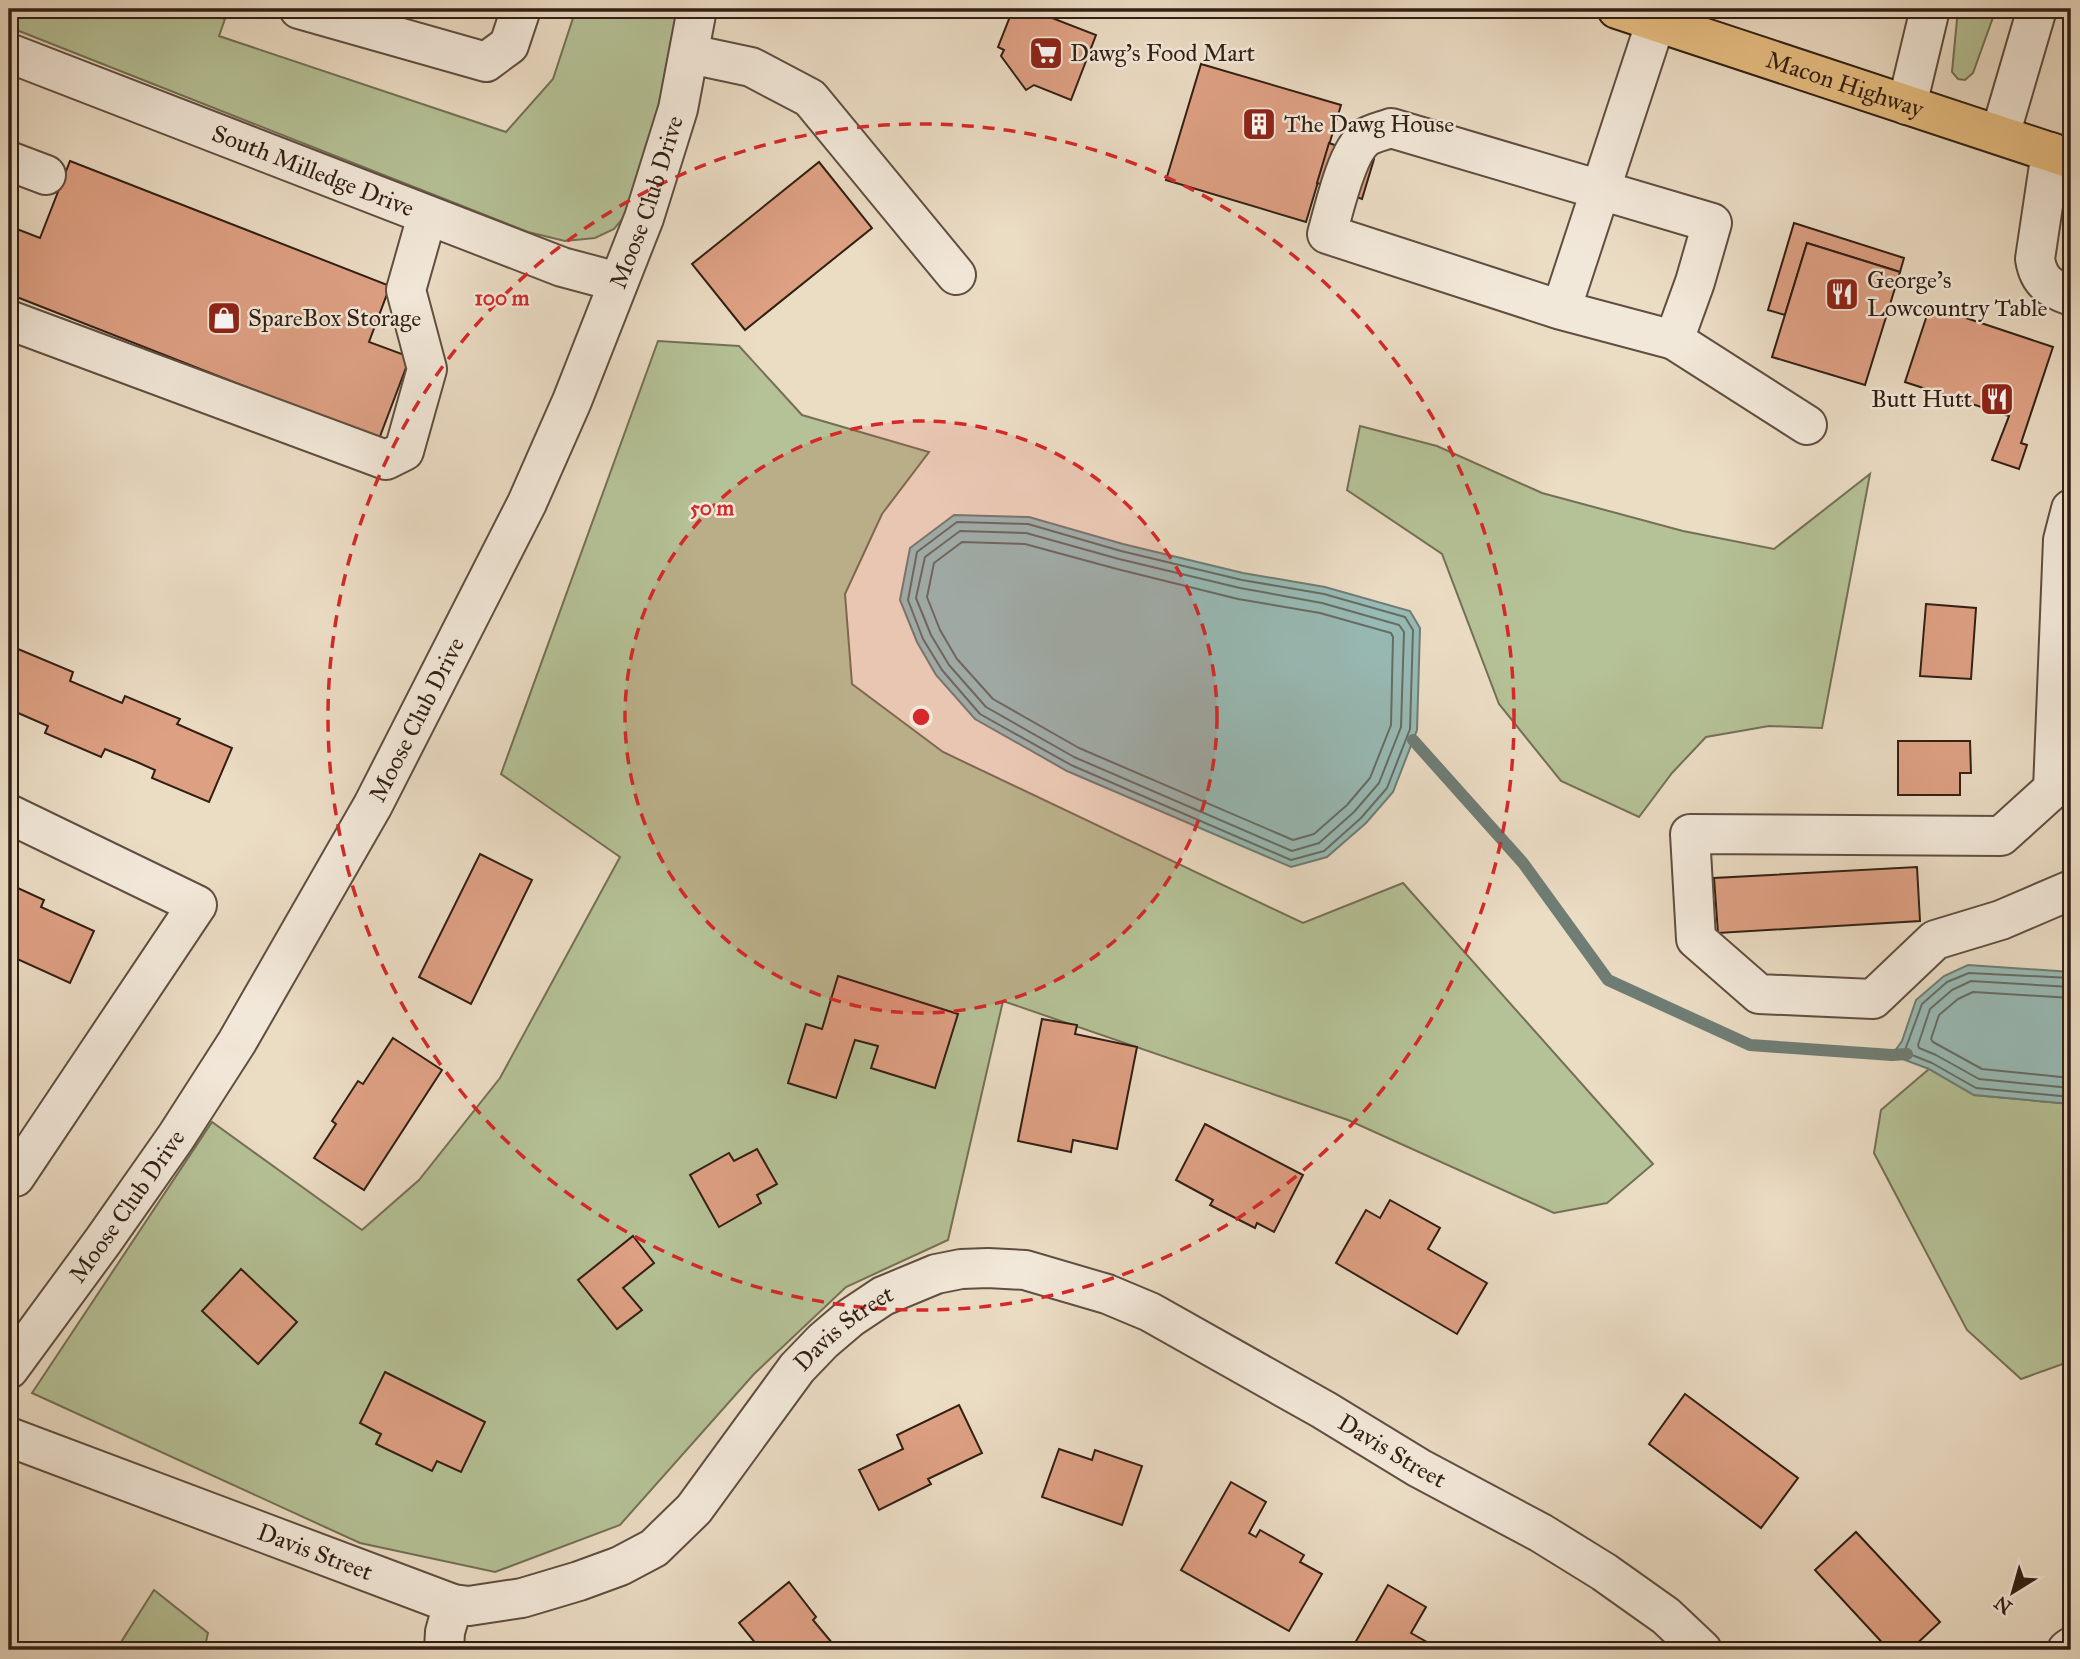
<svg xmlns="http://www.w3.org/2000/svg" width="2080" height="1659" font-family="'IM FELL Great Primer',serif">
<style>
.green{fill:#b5c196;stroke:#747055;stroke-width:2}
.water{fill:#98bbb6;stroke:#6f7d75;stroke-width:2}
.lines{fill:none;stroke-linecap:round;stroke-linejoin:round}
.shore{stroke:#656d65;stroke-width:2}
.stream{stroke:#6f7d75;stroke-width:12}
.building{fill:#dea083;stroke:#321f14;stroke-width:2}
.minor-casing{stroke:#604e40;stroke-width:42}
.major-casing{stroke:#321f14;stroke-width:42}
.minor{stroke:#f2e8d9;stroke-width:38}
.major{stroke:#e6be82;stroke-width:38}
.ring{fill:none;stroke:#d62828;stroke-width:3.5;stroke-dasharray:12 9}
.labels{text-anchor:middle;stroke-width:5;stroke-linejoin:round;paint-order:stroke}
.poi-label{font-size:24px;fill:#321f14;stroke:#f2e8d9;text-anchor:start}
.street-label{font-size:24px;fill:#321f14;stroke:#f2e8d9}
.centre{fill:#d62828;stroke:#f2e8d9;stroke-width:3.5}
.ring-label{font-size:21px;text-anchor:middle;font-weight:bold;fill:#d62828;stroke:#f2e8d9;stroke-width:5;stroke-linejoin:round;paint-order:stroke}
</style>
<rect width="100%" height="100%" fill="#ebdcc4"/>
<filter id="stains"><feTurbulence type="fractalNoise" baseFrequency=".00286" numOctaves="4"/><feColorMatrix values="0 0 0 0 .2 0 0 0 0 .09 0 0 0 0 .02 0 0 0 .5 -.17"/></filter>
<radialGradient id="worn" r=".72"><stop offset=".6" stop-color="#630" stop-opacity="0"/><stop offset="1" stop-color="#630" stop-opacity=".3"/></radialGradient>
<g class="green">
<polygon points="9,9 192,9 225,19 219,36 506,132 553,79 576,9 681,9 670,72 630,210 614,229 595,238 565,241 528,232 9,27"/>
<polygon points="1958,9 1996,9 1973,73 1965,80 1958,79 1952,72"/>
<polygon points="658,341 739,346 802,415 929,452 882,514 845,594 852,684 943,752 1303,923 1403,883 1653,1164 1607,1203 1554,1213 1348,1120 1003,1001 948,1240 846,1287 754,1374 620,1525 495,1572 360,1543 32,1393 212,1122 362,1230 419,1180 500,1078 620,857 501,774"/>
<polygon points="1360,426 1437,446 1542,493 1683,531 1774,549 1870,474 1822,728 1769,726 1706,737 1672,773 1639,817 1561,781 1499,704 1442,554 1347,490"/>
<polygon points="1929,1069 1974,1095 2071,1104 2071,1361 2021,1379 1967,1330 1874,1153 1881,1110"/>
<polygon points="154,1590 208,1633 204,1650 116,1650"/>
</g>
<g class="water">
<polygon points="954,515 1029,517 1123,544 1243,573 1325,587 1410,611 1420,628 1417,730 1393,792 1366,823 1327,857 1291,867 1067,771 975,719 936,675 917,642 900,600 910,548"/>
<polygon points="1968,965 2071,972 2071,1104 1974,1095 1929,1069 1892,1055 1902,1041 1916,1000 1944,976"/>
</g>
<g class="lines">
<g class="shore">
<polygon points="957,522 1028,524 1121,551 1242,580 1324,594 1405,617 1413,630 1410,729 1387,788 1361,818 1324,851 1291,860 1071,765 980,714 942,670 923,639 908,600 917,552"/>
<polygon points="960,531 1026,533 1119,559 1240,588 1322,603 1399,625 1404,632 1401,727 1379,783 1354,812 1319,843 1292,851 1074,757 986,707 949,665 931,635 916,598 925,557"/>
<polygon points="962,542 1025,544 1117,569 1238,599 1320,613 1391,633 1393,637 1391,725 1370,778 1347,805 1314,834 1293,840 1079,748 993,699 957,659 940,630 927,597 934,563"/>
<polyline points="2071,978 1969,973 1947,982 1922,1004 1905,1050 1907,1053 1932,1063 1976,1088 2071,1097"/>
<polyline points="2071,987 1971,981 1952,990 1930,1009 1918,1045 1919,1048 1936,1055 1979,1079 2071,1088"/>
<polyline points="2071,998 1973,992 1958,999 1939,1015 1931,1039 1933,1042 1982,1069 2071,1078"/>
</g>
<polyline class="stream" points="1413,740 1523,863 1608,980 1750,1045 1892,1055 1907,1054"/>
</g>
<g class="building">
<polygon points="1013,9 1029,9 1096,35 1071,100 1034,85 1026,90 1001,56 1004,50 998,47"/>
<polygon points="1201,64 1341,105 1306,222 1166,180"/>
<polygon points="1329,143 1374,159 1362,199 1317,183"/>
<polygon points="70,161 390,286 369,342 410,357 379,439 9,294 9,226 40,238"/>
<polygon points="819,162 872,228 745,330 692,264"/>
<polygon points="1794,223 1904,258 1900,272 1807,243 1785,315 1768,310"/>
<polygon points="1807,243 1900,272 1865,385 1772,357"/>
<polygon points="1930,306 2053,347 2021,443 2027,445 2019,469 1992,460 2009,416 1905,382"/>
<polygon points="1926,604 1976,608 1971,679 1920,676"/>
<polygon points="18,649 73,672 70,681 122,703 125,696 180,719 177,724 232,748 209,802 152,778 155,770 137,762 105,749 101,757 45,733 48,726 9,709 9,672"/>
<polygon points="1898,741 1970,741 1971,773 1960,773 1960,795 1898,795"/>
<polygon points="480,854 532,880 471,1004 419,977"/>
<polygon points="1917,867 1920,921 1718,933 1714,878"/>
<polygon points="9,884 44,900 41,907 94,931 70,983 15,958 18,951 9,947"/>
<polygon points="838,976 958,1014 935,1088 871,1068 878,1046 855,1040 836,1098 788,1083 806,1024 822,1029"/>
<polygon points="1042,1019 1077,1025 1075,1034 1137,1047 1117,1149 1073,1140 1071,1152 1018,1141"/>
<polygon points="393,1038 442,1070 364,1190 314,1158 336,1124 332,1121 358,1081 363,1084"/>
<polygon points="1205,1124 1303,1175 1274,1232 1257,1223 1255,1228 1210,1205 1213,1200 1176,1180"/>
<polygon points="757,1149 777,1184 757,1195 761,1203 719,1227 690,1175 729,1153 734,1161"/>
<polygon points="1390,1200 1440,1228 1428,1249 1487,1283 1457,1334 1336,1263 1366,1210 1380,1218"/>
<polygon points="633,1236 654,1263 623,1288 642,1310 617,1329 578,1280"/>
<polygon points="241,1269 297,1322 258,1364 202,1311"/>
<polygon points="385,1372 485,1422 461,1472 437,1461 432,1471 376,1444 381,1434 360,1423"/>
<polygon points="1685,1394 1798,1478 1761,1528 1649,1444"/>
<polygon points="959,1405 982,1453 928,1479 931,1484 879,1510 859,1470 903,1449 897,1435"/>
<polygon points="1059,1449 1092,1460 1095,1450 1142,1466 1122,1525 1042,1497"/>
<polygon points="1231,1482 1266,1502 1249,1533 1256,1537 1260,1530 1304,1555 1300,1562 1322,1574 1289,1631 1181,1570"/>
<polygon points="1856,1532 1940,1622 1910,1650 1889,1650 1815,1570"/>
<polygon points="789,1582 816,1617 813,1620 838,1650 761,1650 739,1623"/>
<polygon points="1388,1585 1426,1607 1411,1633 1434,1646 1433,1650 1351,1650"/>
</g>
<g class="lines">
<g class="minor-casing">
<g id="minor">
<polyline points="299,9 486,62 509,45 521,9"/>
<path id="s1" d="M9,53L562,267L618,282"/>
<polyline points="690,54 751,67 810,98 956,275"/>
<polyline points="1907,105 1930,9"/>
<polyline points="2000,135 2037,9"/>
<path d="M2051,152L2035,259C2039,283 2050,288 2071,296"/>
<polyline points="9,161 46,175"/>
<path d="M1561,310L1674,340L1695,282L1712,223L1391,128C1383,131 1372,133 1365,138C1346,153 1334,210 1327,234L1561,310L1660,9"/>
<polyline points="9,320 386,460 404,451 427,369 406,290 427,216"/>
<polyline points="1674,340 1807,425"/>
<polyline points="2071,509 2063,540 2053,789 2001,836 1690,834 1696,939 1759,994 1873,999 1935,940 2001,920 2071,890"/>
<polyline points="9,814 197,905 15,1177 9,1175"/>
<path id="s2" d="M9,1369L103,1241L176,1137L237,1042L373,805L527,503L572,401L644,218L678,109L697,9"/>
<path id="s3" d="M9,1437L453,1604L469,1606L522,1598L579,1581L620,1566L654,1548L694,1509L797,1368L823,1341L850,1318L883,1296L936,1274L961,1269L988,1268L1025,1270L1107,1294L1150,1312L1324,1410L1419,1468L1541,1533L1604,1572L1666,1616L1702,1650"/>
<polyline points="444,1650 445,1632 453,1604"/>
<polyline points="2067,1650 2071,1647"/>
</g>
</g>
<g class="major-casing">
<g id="major">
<path id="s4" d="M1617,9L2071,159"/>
</g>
</g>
<use href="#minor" class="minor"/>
<use href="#major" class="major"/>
</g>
<circle cx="921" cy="717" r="296" fill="#d62828" fill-opacity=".12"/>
<g class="ring">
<circle cx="921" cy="717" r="296"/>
<circle cx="921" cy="717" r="593"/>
</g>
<defs>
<g id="supermarket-square" transform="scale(1.75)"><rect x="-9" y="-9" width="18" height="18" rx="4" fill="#8f2418" stroke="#f2e8d9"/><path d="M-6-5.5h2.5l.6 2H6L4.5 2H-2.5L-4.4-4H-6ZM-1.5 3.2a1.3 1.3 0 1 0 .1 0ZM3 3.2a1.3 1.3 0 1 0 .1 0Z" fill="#fff"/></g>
<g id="building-square" transform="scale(1.75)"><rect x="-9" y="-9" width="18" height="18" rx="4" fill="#8f2418" stroke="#f2e8d9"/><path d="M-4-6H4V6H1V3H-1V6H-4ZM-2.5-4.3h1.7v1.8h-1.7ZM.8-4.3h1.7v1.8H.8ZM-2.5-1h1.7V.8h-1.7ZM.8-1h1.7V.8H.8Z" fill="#fff"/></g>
<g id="restaurant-square" transform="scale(1.75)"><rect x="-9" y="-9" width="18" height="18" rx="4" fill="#8f2418" stroke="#f2e8d9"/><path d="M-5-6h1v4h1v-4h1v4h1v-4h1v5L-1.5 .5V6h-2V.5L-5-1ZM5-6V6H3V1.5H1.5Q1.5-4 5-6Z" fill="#fff"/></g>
<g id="shop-square" transform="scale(1.75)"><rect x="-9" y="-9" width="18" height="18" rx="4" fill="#8f2418" stroke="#f2e8d9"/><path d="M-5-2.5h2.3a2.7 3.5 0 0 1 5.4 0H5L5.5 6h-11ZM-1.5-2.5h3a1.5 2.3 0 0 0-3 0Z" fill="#fff"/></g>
</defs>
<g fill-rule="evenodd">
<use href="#supermarket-square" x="1046" y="53"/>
<use href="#building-square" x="1259" y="124"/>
<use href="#restaurant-square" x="1842" y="294"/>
<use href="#shop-square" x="224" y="318"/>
<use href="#restaurant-square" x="1997" y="399"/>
</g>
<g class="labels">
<g class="poi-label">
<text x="1070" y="61">Dawg's Food Mart</text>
<text x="1284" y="132">The Dawg House</text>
<text x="1867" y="288">George's<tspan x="1867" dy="28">Lowcountry Table</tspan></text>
<text x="248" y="326">SpareBox Storage</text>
<text x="1972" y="407" text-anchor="end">Butt Hutt</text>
</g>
<g class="street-label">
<text dy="8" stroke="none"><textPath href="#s4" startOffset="240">Macon Highway</textPath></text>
<text dy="8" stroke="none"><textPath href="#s1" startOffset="326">South Milledge Drive</textPath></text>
<text dy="8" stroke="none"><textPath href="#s2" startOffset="1335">Moose Club Drive</textPath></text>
<text dy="8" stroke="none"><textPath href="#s2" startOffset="768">Moose Club Drive</textPath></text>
<text dy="8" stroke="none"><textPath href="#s2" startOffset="201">Moose Club Drive</textPath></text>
<text dy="8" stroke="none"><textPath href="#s3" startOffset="978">Davis Street</textPath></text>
<text dy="8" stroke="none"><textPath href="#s3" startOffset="1587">Davis Street</textPath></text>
<text dy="8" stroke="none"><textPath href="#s3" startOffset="327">Davis Street</textPath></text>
</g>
</g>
<circle cx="921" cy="717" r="10" class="centre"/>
<g class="ring-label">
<text x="502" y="305">100 m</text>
<text x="712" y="515">50 m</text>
</g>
<rect width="2080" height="1659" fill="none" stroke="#ebdcc4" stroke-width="35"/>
<rect x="10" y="10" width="2059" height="1638" fill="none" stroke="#321f14" stroke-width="3.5"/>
<rect x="18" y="18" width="2045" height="1624" fill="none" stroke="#321f14" stroke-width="2"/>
<g transform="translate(2013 1592) rotate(217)" stroke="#f2e8d9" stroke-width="5" paint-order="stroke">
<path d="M0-5L12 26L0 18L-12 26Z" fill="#321f14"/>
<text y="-10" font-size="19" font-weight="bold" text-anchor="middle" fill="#321f14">N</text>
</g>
<rect width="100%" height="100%" filter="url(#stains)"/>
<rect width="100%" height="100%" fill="url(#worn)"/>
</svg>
